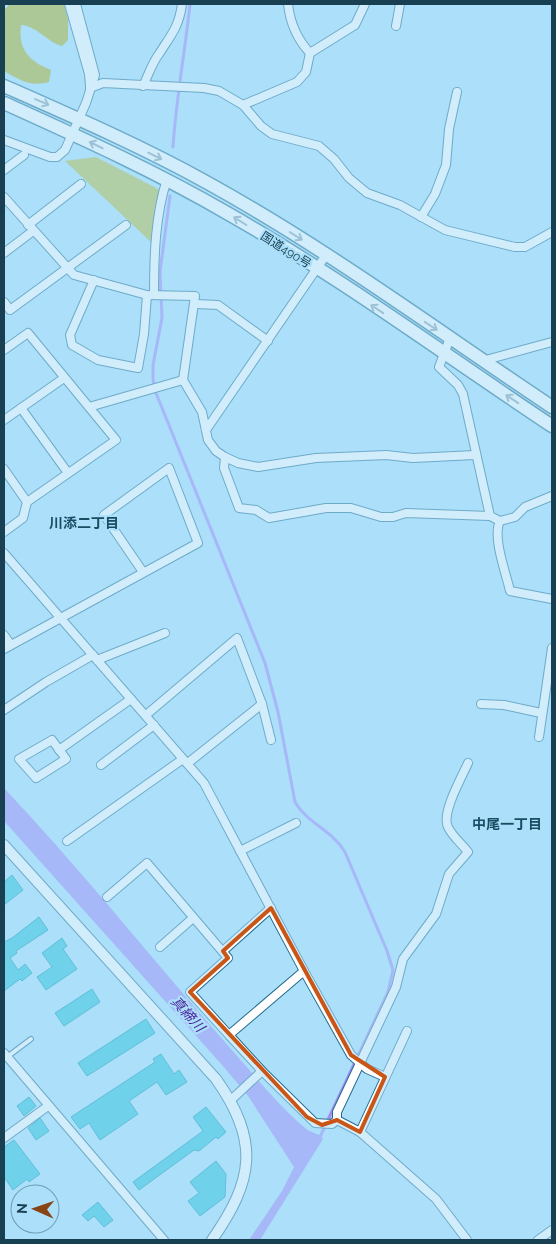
<svg xmlns="http://www.w3.org/2000/svg" width="556" height="1244" font-family="Raleway,'Noto Sans JP',sans-serif">
<style>
.green{fill:#b7bc40}
.forest{fill:#aaae1d}
.water{fill:#a18bf5}
.lines{fill:none;stroke-linecap:round;stroke-linejoin:round}
.stream{stroke:#a18bf5;stroke-width:3}
.building{fill:#28c0d8;stroke:#0599ae}
.service-casing{stroke:#246d8d;stroke-width:6}
.minor-casing{stroke:#246d8d;stroke-width:10}
.tertiary-casing{stroke:#246d8d;stroke-width:12}
.trunk-casing{stroke:#246d8d;stroke-width:15}
.service{stroke:#fff;stroke-width:4}
.minor{stroke:#fff;stroke-width:8}
.tertiary{stroke:#fff;stroke-width:10}
.trunk{stroke:#fff;stroke-width:12}
.oneway{stroke:#8ca0a8}
.marked{fill:none;stroke:#c95516;stroke-width:4;stroke-linejoin:round}
.labels{text-anchor:middle;stroke-width:4.5;stroke-linejoin:round;paint-order:stroke}
.street-label{font-size:12px;fill:#184052;stroke:#abdffa}
.neighbourhood-label{font-size:14px;font-weight:bold;fill:#1a4c62;stroke:#abdffa}
.water-label{font-size:14px;font-style:italic;fill:#4a1d99;stroke:#abdffa}
</style>
<rect width="100%" height="100%" fill="#abdffa"/>
<polygon class="green" points="96,157 160,190 152,243 65,161"/>
<path class="forest" d="M10,4H64L68,19V40L62,46C47,42 37,26 21,25C18,50 29,61 51,70L49,82C30,87 20,80 4,71V10Z"/>
<path class="water" d="M4,788C88,877 164,974 245,1065C264,1087 283,1109 305,1128C310,1133 320,1133 323,1139L260,1240H249L282,1191L294,1167L248,1096L223,1066L4,821Z"/>
<g class="lines">
<g class="stream">
<path d="M173,147C176,99 185,52 190,4"/>
<path d="M170,196L160,272L162,318L153,365V380L156,393L265,663L278,712L295,802C307,823 332,830 345,852L387,951L393,970L388,992L319,1139"/>
</g>
</g>
<g class="building">
<polygon points="12,875 23,890 4,905 4,882"/>
<polygon points="39,917 48,930 16,951 17,953 10,958 18,970 25,964 32,973 22,981 20,979 4,991 4,942 12,938"/>
<polygon points="62,938 67,946 63,949 77,969 46,990 37,977 52,967 42,953"/>
<polygon points="92,989 100,1002 64,1026 55,1013"/>
<polygon points="146,1019 155,1033 87,1076 78,1063"/>
<polygon points="161,1054 174,1074 179,1070 187,1082 166,1095 157,1082 129,1101 138,1114 100,1140 89,1123 80,1129 71,1117 155,1062 153,1059"/>
<polygon points="29,1097 36,1106 24,1116 17,1106"/>
<polygon points="206,1107 226,1132 218,1139 216,1137 199,1151 194,1150 139,1190 133,1182 203,1131 193,1117"/>
<polygon points="40,1118 49,1131 36,1140 28,1128"/>
<polygon points="14,1140 40,1174 29,1182 27,1179 13,1190 4,1177 4,1147"/>
<polygon points="216,1161 226,1174 225,1197 200,1216 188,1201 199,1193 190,1182"/>
<polygon points="98,1202 113,1220 104,1227 94,1216 88,1221 82,1215"/>
</g>
<g class="lines">
<g class="service-casing">
<polyline id="service" points="7,1057 31,1039"/>
</g>
<g class="minor-casing">
<g id="minor">
<polyline points="69,4 89,74 90,86"/>
<path d="M288,4C290,23 297,39 310,53"/>
<polyline points="396,26 400,4"/>
<path d="M143,86C148,76 152,63 159,54C171,35 179,27 182,4"/>
<polyline points="90,88 103,83 204,88 219,91 243,105 261,126 272,134 319,146 334,159 349,178 367,193 400,205 445,230 515,247 525,247 552,232"/>
<polyline points="243,105 297,82 306,72 310,53 355,25 365,4"/>
<polyline points="4,140 50,157 57,157 65,150 86,103 95,75 76,4"/>
<polyline points="4,170 24,155"/>
<polyline points="4,197 74,275 147,295 195,296 183,380 202,412 208,440 216,451 225,457 238,463 258,467 316,458 386,455 413,458 475,455"/>
<polyline points="421,217 435,194 446,165 449,129 457,92"/>
<polyline points="28,225 81,184"/>
<polyline points="4,253 33,231"/>
<polyline points="94,280 70,335 72,345 98,360 138,368 144,334 147,295"/>
<path d="M154,295C154,257 155,216 167,179"/>
<polyline points="4,302 10,310 126,225"/>
<polyline points="196,304 218,305 268,341"/>
<path d="M450,338L439,367L458,385L463,394L490,516L500,521C492,537 506,573 510,591L552,599"/>
<polyline points="4,350 28,333 116,440 27,502 23,518 4,532"/>
<polyline points="482,361 552,342"/>
<polyline points="89,407 183,380"/>
<polyline points="21,408 68,473"/>
<polyline points="4,420 64,378"/>
<polyline points="206,430 326,255"/>
<polyline points="225,457 224,468 239,508 256,510 269,518 326,508 351,508 381,517 393,517 406,513 490,516"/>
<polyline points="4,469 27,502"/>
<polyline points="500,521 515,517 525,507 552,496"/>
<polyline points="4,553 204,783 304,971 351,1055 367,1069 385,1077"/>
<polyline points="4,635 11,645"/>
<polyline points="4,649 198,543 169,468 104,515 143,572"/>
<polyline points="97,660 165,633"/>
<polyline points="481,704 504,705 541,713"/>
<polyline points="4,710 46,682 93,655"/>
<polyline points="146,715 237,638 262,704 271,740"/>
<polyline points="539,737 552,648"/>
<polygon points="52,740 66,759 36,778 19,759"/>
<polyline points="59,750 131,699"/>
<polyline points="188,763 262,704"/>
<polyline points="101,765 154,725"/>
<polyline points="67,841 183,759"/>
<polyline points="240,851 296,823"/>
<polyline points="107,897 147,863 228,958 190,992 229,1035"/>
<polyline points="160,947 193,918"/>
<polyline points="223,951 271,908"/>
<polyline points="304,971 229,1035 262,1071 315,1123 332,1124 337,1120"/>
<polyline points="4,1053 164,1240"/>
<polyline points="231,1100 262,1071"/>
<polyline points="360,1132 407,1031"/>
<polyline points="4,1138 48,1106"/>
<path d="M467,1240L436,1199L360,1132L337,1120V1112L396,987L403,959L436,914L449,874L468,852C462,844 452,836 448,827C441,813 462,777 468,763"/>
<polyline points="538,1240 552,1230"/>
</g>
</g>
<g class="tertiary-casing">
<path id="tertiary" d="M4,845L216,1079C260,1141 254,1180 212,1240"/>
</g>
<g class="trunk-casing">
<g id="trunk">
<path d="M4,86C72,116 141,146 206,182C326,248 438,331 552,407"/>
<path d="M4,103C79,137 155,171 227,213C338,276 445,355 552,426"/>
</g>
</g>
<use href="#service" class="service"/>
<use href="#minor" class="minor"/>
<use href="#tertiary" class="tertiary"/>
<use href="#trunk" class="trunk"/>
</g>
<defs><path id="oneway-shaft" d="M-6 0H5M1.5-3L5.5 0L1.5 3" fill="none" stroke-width="1.6" stroke-linecap="round" stroke-linejoin="round" transform="scale(1.25)"/></defs>
<g class="oneway">
<use href="#oneway-shaft" transform="translate(42 102) rotate(23)"/>
<use href="#oneway-shaft" transform="translate(96 145) rotate(-154)"/>
<use href="#oneway-shaft" transform="translate(155 156) rotate(26)"/>
<use href="#oneway-shaft" transform="translate(240 221) rotate(-148)"/>
<use href="#oneway-shaft" transform="translate(296 236) rotate(32)"/>
<use href="#oneway-shaft" transform="translate(377 309) rotate(-146)"/>
<use href="#oneway-shaft" transform="translate(431 326) rotate(34)"/>
<use href="#oneway-shaft" transform="translate(512 399) rotate(-146)"/>
</g>
<path d="M0 0H556V1244H0ZM271,908L351,1055L385,1077L360,1132L337,1120L322,1125L307,1117L190,992L228,958L223,951Z" fill="#abdffa" fill-opacity=".55" fill-rule="evenodd"/>
<path class="marked" d="M271,908L351,1055L385,1077L360,1132L337,1120L322,1125L307,1117L190,992L228,958L223,951Z"/>
<g class="labels">
<g class="street-label">
<text transform="translate(286 250) rotate(32)" y="4">国道490号</text>
</g>
<g class="neighbourhood-label">
<text x="84" y="528">川添二丁目</text>
<text x="507" y="829">中尾一丁目</text>
</g>
<g class="water-label">
<text transform="translate(188 1014) rotate(48)" y="5">真締川</text>
</g>
</g>
<rect width="556" height="1244" fill="none" stroke="#184052" stroke-width="10"/>
<g transform="translate(35 1209) rotate(272)"><circle r="24" fill="#abdffa" stroke="#709fb7"/>
<path d="M0-4L9 19L0 12L-9 19Z" fill="#874414"/>
<text y="-8" font-size="14" font-weight="bold" text-anchor="middle" fill="#184052">N</text>
</g>
</svg>
